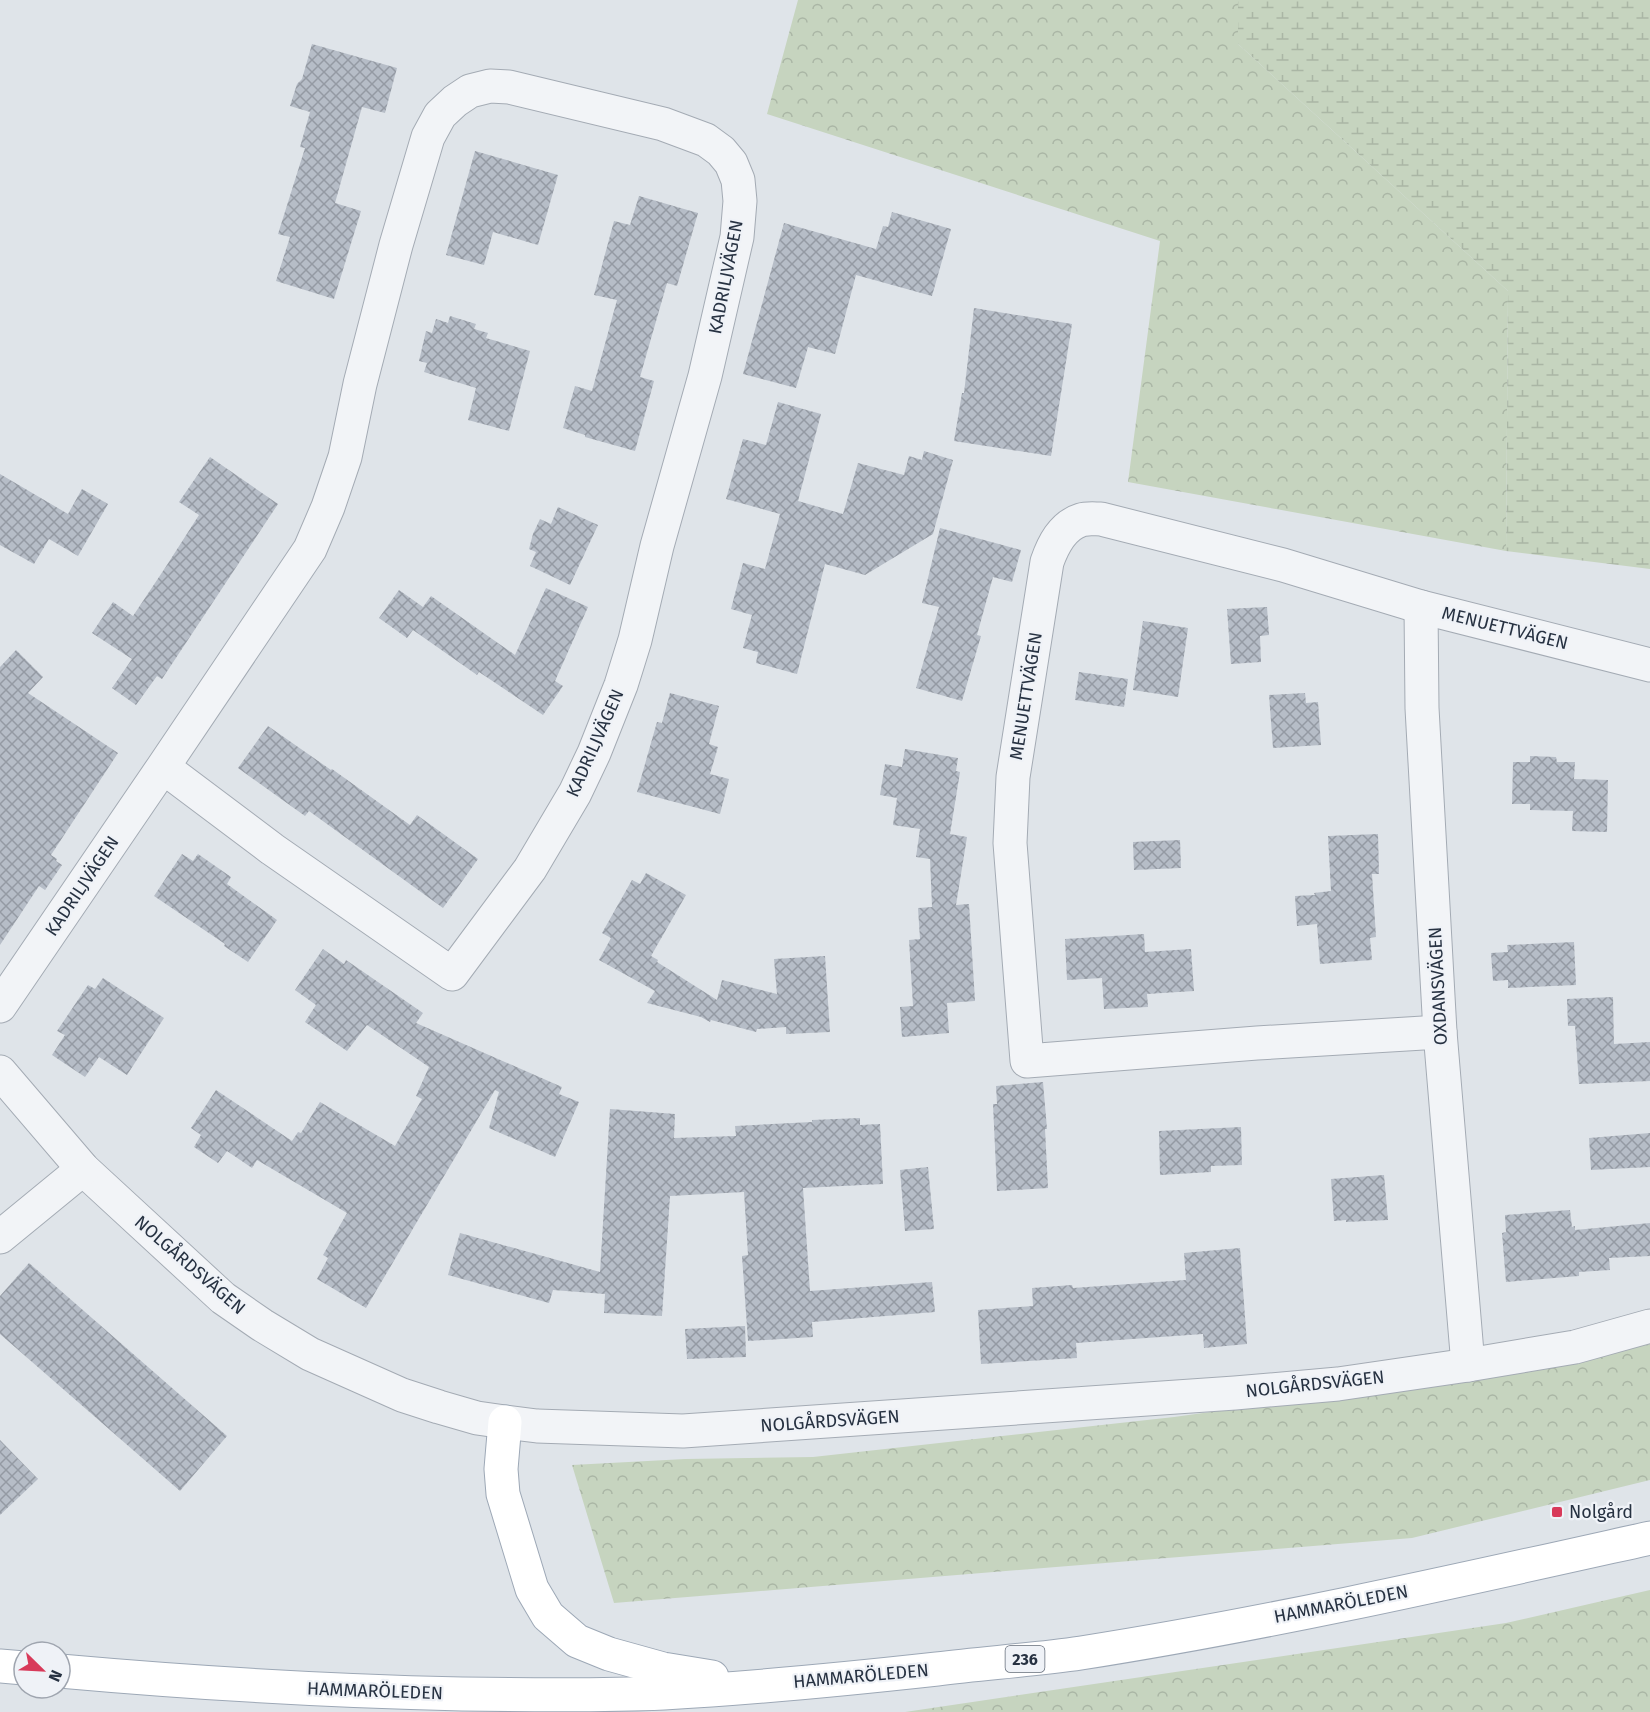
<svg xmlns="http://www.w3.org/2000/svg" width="1650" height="1712" font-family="'Fira Sans',sans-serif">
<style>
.forest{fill:url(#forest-crowns)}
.wetland{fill:url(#wetland-marsh)}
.building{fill:url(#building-cross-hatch)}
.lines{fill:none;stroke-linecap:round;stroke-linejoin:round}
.minor-casing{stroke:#a4abb4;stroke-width:35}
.major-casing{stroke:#9da8b6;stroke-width:35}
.minor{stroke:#f2f4f7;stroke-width:33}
.major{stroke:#fff;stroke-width:33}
.poi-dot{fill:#d83a5a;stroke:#eff2f7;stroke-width:2}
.labels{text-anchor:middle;stroke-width:4.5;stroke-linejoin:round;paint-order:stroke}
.shield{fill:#eff2f7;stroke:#636c78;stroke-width:1.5}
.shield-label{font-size:16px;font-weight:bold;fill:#273242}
.street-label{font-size:18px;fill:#273242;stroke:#eff2f7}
.poi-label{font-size:18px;fill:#273242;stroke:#eff2f7;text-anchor:start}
</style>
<defs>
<pattern id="forest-crowns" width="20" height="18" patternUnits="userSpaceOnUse" patternTransform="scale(1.5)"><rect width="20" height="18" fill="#c6d4bf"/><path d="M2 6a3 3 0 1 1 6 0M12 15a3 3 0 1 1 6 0" fill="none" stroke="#aab6a5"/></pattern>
<pattern id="wetland-marsh" width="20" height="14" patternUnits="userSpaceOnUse" patternTransform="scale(1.5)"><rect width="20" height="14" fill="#c6d4bf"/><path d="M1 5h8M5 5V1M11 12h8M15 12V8" fill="none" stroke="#aab6a5"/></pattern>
<pattern id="building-cross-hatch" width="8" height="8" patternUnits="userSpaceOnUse" patternTransform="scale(1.5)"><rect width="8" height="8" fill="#b6bdc7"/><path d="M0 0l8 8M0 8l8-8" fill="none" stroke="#949aa3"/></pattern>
</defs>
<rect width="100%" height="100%" fill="#dfe4e9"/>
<g class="forest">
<polygon points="798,0 1238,0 1238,44 1508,291 1506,551 1128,482 1160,241 767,114"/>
<polygon points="1650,1329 1650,1480 1412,1538 614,1603 572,1465 685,1459 813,1457 1174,1417 1459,1378"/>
<polygon points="1650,1590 1650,1712 905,1712 1506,1623"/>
</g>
<polygon class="wetland" points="1238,0 1650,0 1650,569 1506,551 1508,291 1238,44"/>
<g class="building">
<polygon points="312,44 397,68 385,113 362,107 335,203 361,211 334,299 276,281 290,237 278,234 305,148 300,147 310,112 290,106 297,84 302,79"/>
<polygon points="475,151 558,175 538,245 493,232 484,265 446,255"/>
<polygon points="639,196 698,213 677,286 667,283 640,377 654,381 635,451 585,437 585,435 563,428 575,386 592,391 617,300 594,295 614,221 630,225"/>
<polygon points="892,212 951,229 932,296 856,275 835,354 808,347 796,388 743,374 784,223 876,249 883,226 888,227"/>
<polygon points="974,308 1072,324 1051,456 954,441 962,393 964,393"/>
<polygon points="450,316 476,324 474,329 488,333 486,338 530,351 509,431 468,420 476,388 424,372 427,363 419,361 426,331 432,333 436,319 448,323"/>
<polygon points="778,402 821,414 798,501 843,514 858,463 904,475 909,456 922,460 924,451 953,460 933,534 865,575 825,564 797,674 756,663 758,652 743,648 752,615 731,609 743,563 765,569 780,514 726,499 743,439 766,445"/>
<polygon points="210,457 278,504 162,679 157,676 136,705 112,688 132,659 92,633 113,602 133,616 165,568 199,515 179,502"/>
<polygon points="0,474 68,514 82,489 108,504 78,556 49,539 34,564 0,545"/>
<polygon points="558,507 598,525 570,585 530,566 536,552 529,549 533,534 540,519 551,524"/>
<polygon points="940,528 1021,550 1012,582 993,577 977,635 981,636 962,701 916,688 939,607 922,603"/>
<polygon points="546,588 588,607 555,681 563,686 543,715 479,672 477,675 413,630 407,638 379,618 399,590 423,607 431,596 515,655"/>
<polygon points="1267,607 1269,635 1260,636 1261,662 1231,664 1227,609"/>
<polygon points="1143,621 1188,628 1178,697 1133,690"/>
<polygon points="16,650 43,677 28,693 118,753 51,855 57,859 56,861 62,865 45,890 39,886 0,945 0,667"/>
<polygon points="1079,672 1128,679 1124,707 1075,700"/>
<polygon points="670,693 719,706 709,744 718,747 710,774 729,779 720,814 637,792 657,722 662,723"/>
<polygon points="1305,693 1306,703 1318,702 1321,745 1273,748 1269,695"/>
<polygon points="268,726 331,770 332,769 410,825 417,815 478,859 443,908 309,811 305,816 238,768"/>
<polygon points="905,749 958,758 956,771 960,772 950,834 967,837 956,905 969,904 975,1001 947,1003 949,1033 902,1037 900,1007 913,1006 909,940 920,939 918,908 932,907 930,859 916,857 920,829 893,825 897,798 880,795 885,764 902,767"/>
<polygon points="1530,756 1556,757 1557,762 1575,762 1574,779 1608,780 1607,832 1572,831 1573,811 1530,810 1530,804 1512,804 1513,762 1530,762"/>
<polygon points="1378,834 1379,874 1372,874 1376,937 1370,938 1372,960 1320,964 1317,924 1297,926 1295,896 1315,895 1314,893 1331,891 1328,836"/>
<polygon points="1180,840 1181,868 1134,870 1133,842"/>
<polygon points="182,854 193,861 198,854 231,877 227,884 277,920 248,962 224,946 225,944 154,896"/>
<polygon points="646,873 686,895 651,956 658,960 657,962 717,1000 722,980 777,994 774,959 825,956 830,1032 786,1034 786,1027 757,1029 756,1032 711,1020 710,1022 701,1017 647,1003 655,991 599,960 611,938 602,933 632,880 640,884"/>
<polygon points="1144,934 1145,952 1191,949 1194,991 1147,994 1148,1007 1104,1009 1102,978 1067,980 1065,939"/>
<polygon points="1574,942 1576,985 1508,988 1508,980 1493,981 1491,953 1508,952 1507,945"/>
<polygon points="323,949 344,964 346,960 423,1013 416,1023 562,1087 559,1094 579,1102 555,1157 489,1128 499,1092 495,1090 366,1308 317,1279 328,1258 323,1255 347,1213 257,1160 252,1168 227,1151 218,1163 194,1147 201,1135 191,1128 216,1090 292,1141 298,1132 301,1133 320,1102 395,1146 422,1099 416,1096 429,1067 367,1025 347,1051 305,1022 316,1005 295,990"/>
<polygon points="103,978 164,1018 127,1075 99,1057 85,1077 52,1055 65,1035 57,1031 88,985 95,989"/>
<polygon points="1613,997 1614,1044 1650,1042 1650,1081 1579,1084 1575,1026 1568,1026 1567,999"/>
<polygon points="1043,1082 1047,1129 1045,1129 1048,1188 997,1191 993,1104 997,1104 996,1086"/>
<polygon points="610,1109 675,1114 674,1138 736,1136 735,1126 812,1122 812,1120 860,1118 860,1125 880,1124 883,1184 803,1188 810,1291 932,1282 935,1312 812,1322 813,1337 748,1341 742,1256 748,1255 744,1192 670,1196 662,1316 604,1313 605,1294 553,1290 549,1303 448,1275 460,1233 600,1272"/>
<polygon points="1241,1127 1242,1165 1211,1166 1211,1172 1160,1175 1159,1131"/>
<polygon points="1650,1133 1650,1167 1591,1170 1589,1138"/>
<polygon points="928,1167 934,1229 905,1231 900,1170"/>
<polygon points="1384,1175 1388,1220 1346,1222 1346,1220 1334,1221 1331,1179"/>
<polygon points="1570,1210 1572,1227 1575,1226 1575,1230 1650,1223 1650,1256 1609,1258 1610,1270 1579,1272 1579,1276 1506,1282 1502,1233 1506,1232 1505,1215"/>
<polygon points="1240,1248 1247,1344 1204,1348 1203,1334 1076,1343 1077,1358 981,1364 978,1310 1033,1306 1032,1288 1072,1285 1073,1288 1186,1280 1184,1253"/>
<polygon points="29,1263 227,1436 180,1491 0,1334 0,1296"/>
<polygon points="745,1326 746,1357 687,1359 685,1329"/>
<polygon points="0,1440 38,1479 0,1515"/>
</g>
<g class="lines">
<g class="minor-casing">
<g id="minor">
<polyline points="1421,607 1422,708 1440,1032 1468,1365"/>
<polyline points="0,1006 163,767 310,549 328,507 345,457 360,384 396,245 428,137 440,115 455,101 470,91 490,86 509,87 663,124 706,140 721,151 731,163 738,180 740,201 737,237 705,376 657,546 635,640 621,685 594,753 575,793 530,869 452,974 272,849 163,767"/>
<path d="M1440,1032L1257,1043L1027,1061L1010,843L1013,777L1047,562C1053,545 1062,526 1081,520C1087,518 1095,519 1101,519L1283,565L1421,607L1650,665"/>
<polyline points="0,1072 83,1169 223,1298 262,1325 310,1354 402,1395 439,1407 477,1418 505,1422 537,1426 683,1431 1235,1393 1338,1384 1468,1365 1575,1347 1650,1326"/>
<polyline points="0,1237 83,1169"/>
</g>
</g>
<g class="major-casing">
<g id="major">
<polyline points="505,1422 501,1469 503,1494 532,1589 548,1616 577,1641 609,1654 663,1669 712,1677"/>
<polyline points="0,1666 24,1668"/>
<path d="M60,1671C194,1683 328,1691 462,1694C529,1695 597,1696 664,1693C755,1688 846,1679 937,1669C985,1663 1033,1660 1081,1653C1272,1623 1461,1580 1650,1538"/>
</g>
</g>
<use href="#minor" class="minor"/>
<use href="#major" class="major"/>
</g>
<rect class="poi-dot" x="1551" y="1506" width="12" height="12" rx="3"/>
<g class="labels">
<rect class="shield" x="1005.5" y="1646" width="39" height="26" rx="4.5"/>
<g class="shield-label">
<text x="1025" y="1665">236</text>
</g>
<g class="street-label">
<text transform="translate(726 277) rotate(-79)" y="6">KADRILJVÄGEN</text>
<text transform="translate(1505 628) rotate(14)" y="6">MENUETTVÄGEN</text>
<text transform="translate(1026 696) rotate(-81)" y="6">MENUETTVÄGEN</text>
<text transform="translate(595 743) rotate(-66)" y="6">KADRILJVÄGEN</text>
<text transform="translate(82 886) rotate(-56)" y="6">KADRILJVÄGEN</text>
<text transform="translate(1438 986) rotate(-93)" y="6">OXDANSVÄGEN</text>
<text transform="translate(190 1265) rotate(41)" y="6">NOLGÅRDSVÄGEN</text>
<text transform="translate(1315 1384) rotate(-6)" y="6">NOLGÅRDSVÄGEN</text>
<text transform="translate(830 1421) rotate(-4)" y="6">NOLGÅRDSVÄGEN</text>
<text transform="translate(1341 1604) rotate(-11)" y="6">HAMMARÖLEDEN</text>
<text transform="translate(861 1676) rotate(-5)" y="6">HAMMARÖLEDEN</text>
<text transform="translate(375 1691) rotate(2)" y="6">HAMMARÖLEDEN</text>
</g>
<g class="poi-label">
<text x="1569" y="1518">Nolgård</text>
</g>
</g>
<g transform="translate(42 1670) rotate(114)"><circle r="28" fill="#eff2f7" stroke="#9fa5af" stroke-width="1.5"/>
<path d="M0-4.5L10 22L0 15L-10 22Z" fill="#d83a5a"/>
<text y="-9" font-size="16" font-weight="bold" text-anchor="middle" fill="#273242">N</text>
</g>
</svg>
